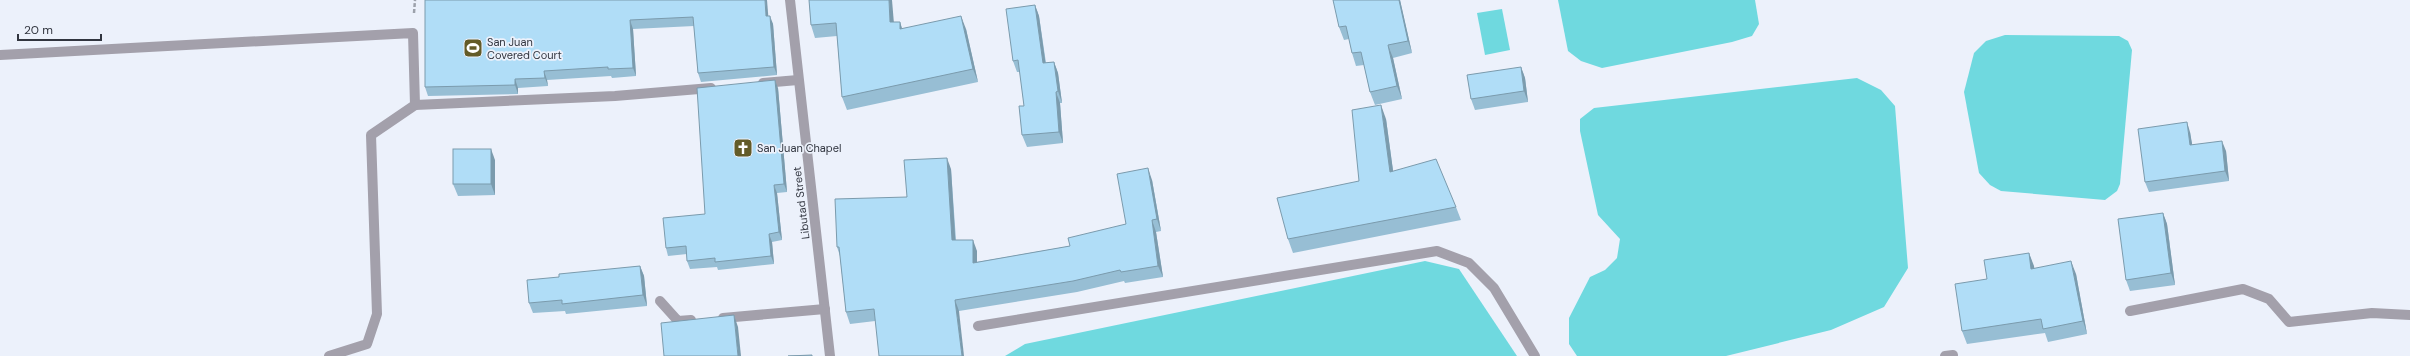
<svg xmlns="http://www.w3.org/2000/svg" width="2410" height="356" font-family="'DM Sans',sans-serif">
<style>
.water{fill:#6fd9df}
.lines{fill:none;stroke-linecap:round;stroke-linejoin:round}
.path{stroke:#9ca1ab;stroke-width:2.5;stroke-dasharray:4 2;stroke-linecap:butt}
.minor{stroke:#a3a0ab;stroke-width:10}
.wall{fill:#97bed4}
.shaded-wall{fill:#7b9bad}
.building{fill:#b0ddf7;stroke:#7b9bad}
.labels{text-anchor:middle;stroke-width:3.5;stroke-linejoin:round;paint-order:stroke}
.poi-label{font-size:11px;fill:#31353f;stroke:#ecf1fb;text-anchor:start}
.street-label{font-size:11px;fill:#31353f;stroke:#ecf1fb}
</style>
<rect width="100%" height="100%" fill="#ecf1fb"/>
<g class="water">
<polygon points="1558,0 1755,0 1759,24 1752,36 1732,42 1602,68 1581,61 1568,51"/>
<polygon points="1502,9 1510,50 1485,55 1477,13"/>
<polygon points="2005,35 2119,36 2128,41 2132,50 2120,184 2117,191 2105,200 2001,191 1990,185 1979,173 1964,92 1974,53 1986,41"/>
<polygon points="1857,78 1881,90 1895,106 1908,268 1884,307 1831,330 1726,356 1577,356 1569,344 1569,318 1590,277 1605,270 1617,258 1620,239 1598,215 1580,131 1580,119 1594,108"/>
<polygon points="1425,261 1459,269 1517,356 1005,356 1025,344"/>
</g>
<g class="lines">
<polyline class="path" points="414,13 415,0"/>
<g class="minor">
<polyline points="790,0 830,356"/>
<polyline points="0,55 413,33 415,105 371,135 377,314 367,344 329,356"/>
<polyline points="763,83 798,80"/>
<polyline points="415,105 615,96 711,88"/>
<polyline points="660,301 678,321 691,320"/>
<polyline points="2130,311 2243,289 2269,299 2289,322 2372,313 2410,315"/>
<polyline points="723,318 825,309"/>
<polyline points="978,326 1437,251 1469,263 1494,288 1535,356"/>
<polyline points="1945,356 1953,355"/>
</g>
</g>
<g class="wall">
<polygon points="425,0 768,16 773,24 777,75 701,82 698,73 694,26 633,29 636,76 612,78 611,76 547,80 548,86 518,88 518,94 428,96 425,87"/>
<polygon points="809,0 894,22 900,22 902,29 966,29 978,82 847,110 842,97 837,36 815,38 811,25"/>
<polygon points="1400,0 1412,53 1393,58 1402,99 1375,105 1370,92 1364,65 1356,66 1352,53 1349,39 1344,40 1339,27"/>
<polygon points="1035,5 1039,16 1046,63 1054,62 1058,73 1062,103 1060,103 1063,143 1027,147 1022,135 1024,106 1020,72 1017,72 1013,61"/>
<polygon points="1521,67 1525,78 1528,102 1475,110 1471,99"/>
<polygon points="778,88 787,192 777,193 782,240 772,242 774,264 718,270 717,267 690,269 687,261 687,254 668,256 666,248 705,214"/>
<polygon points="1386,119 1393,171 1456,207 1461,220 1293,253 1288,239 1359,181"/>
<polygon points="2190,132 2192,145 2226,151 2229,181 2149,192 2145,182"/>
<polygon points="495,160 495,195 458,196 453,184"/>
<polygon points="951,169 956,240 977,251 977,262 1070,246 1126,224 1152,180 1161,231 1156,232 1163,277 1125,283 1124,281 1077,292 959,311 850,324 846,312 840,256 837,247 907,197"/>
<polygon points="2163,213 2167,224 2175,285 2130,291 2126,280"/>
<polygon points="2029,253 2034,268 2076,274 2087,334 2048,342 2045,333 1967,344 1962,331 1987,279"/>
<polygon points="640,266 644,276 647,306 566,314 565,311 533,313 529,303 559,277"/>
</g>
<g class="shaded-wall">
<polygon points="765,0 767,0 769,25 766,16"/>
<polygon points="889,0 892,0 895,36 890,22"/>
<polygon points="1399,0 1400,0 1412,53 1408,41"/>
<polygon points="1035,5 1039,16 1047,74 1043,63"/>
<polygon points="770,16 773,24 777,75 774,67"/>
<polygon points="961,16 966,29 978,82 973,69"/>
<polygon points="630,20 633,29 636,76 633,68"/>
<polygon points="900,22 904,35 900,29"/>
<polygon points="1388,45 1393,58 1402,99 1397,86"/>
<polygon points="1054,62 1058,73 1062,103 1058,91"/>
<polygon points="1521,67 1525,78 1528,102 1524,91"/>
<polygon points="544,71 547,80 548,86 545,78"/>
<polygon points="515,79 518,88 518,94 515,85"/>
<polygon points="775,80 778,88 787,192 784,184"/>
<polygon points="1056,92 1060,103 1063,143 1059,132"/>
<polygon points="1381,105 1386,119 1395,185 1390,172"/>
<polygon points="2187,122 2190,132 2194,155 2190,145"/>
<polygon points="2222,141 2226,151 2229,181 2225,171"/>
<polygon points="491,149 495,160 495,195 491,184"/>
<polygon points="947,158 951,169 956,251 952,240"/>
<polygon points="1148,168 1152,180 1161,231 1157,219"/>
<polygon points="774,185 777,193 782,240 779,232"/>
<polygon points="2163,213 2167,224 2175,285 2171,273"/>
<polygon points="1152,220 1156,232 1163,277 1158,266"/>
<polygon points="769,234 772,242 774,264 771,256"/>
<polygon points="973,240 977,251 977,274 973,263"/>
<polygon points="2029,253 2034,266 2036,282 2031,269"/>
<polygon points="2071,261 2076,274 2087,334 2083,321"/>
<polygon points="640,266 644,276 647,306 643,295"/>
<polygon points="955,300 959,311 964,356 962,356"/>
<polygon points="734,315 738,327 741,356 738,356"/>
</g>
<g class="building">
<polygon points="425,0 765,0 766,16 770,16 774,67 698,73 693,17 630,20 633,68 608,69 608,67 544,71 545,78 515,79 515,85 425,87"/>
<polygon points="809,0 889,0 890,22 900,22 900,29 961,16 973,69 842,97 836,23 811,25"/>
<polygon points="1333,0 1399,0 1408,41 1388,45 1397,86 1370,92 1361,52 1352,53 1346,26 1339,27"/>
<polygon points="1035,5 1043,63 1054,62 1058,91 1056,92 1059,132 1022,135 1019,106 1024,106 1018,60 1013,61 1006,9"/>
<polygon points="1521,67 1524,91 1471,99 1467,75"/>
<polygon points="775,80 784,184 774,185 779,232 769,234 771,256 715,262 715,258 687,261 686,246 666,248 663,218 705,214 697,88"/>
<polygon points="1381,105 1390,172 1436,159 1456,207 1288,239 1277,198 1359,181 1352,110"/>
<polygon points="2187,122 2190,145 2222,141 2225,171 2145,182 2138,129"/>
<rect x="453" y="149" width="38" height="35"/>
<polygon points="947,158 952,240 973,240 973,263 1070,246 1068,238 1126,224 1117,174 1148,168 1157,219 1152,220 1158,266 1121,272 1120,270 1073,281 955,300 962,356 879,356 874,309 846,312 839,247 837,247 835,199 907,197 904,160"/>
<polygon points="2163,213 2171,273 2126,280 2118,219"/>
<polygon points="2029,253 2031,269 2071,261 2083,321 2043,329 2041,319 1962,331 1955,284 1987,279 1984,260"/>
<polygon points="640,266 643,295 562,304 562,300 529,303 527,280 559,277 559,274"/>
<polygon points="734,315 738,356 664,356 661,323"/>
<polygon points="812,355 812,356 788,356"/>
</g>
<defs>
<g id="stadium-square" transform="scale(1)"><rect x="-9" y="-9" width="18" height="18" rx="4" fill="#635b28" stroke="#ecf1fb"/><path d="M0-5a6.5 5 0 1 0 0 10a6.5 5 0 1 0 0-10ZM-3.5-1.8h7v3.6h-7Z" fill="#fff"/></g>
<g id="church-square" transform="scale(1)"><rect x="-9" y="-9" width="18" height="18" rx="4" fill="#635b28" stroke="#ecf1fb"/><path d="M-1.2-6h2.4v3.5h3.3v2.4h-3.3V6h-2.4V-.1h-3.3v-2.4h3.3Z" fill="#fff"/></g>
</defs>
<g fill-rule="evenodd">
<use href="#stadium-square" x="473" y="48"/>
<use href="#church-square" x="743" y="148"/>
</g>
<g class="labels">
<g class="poi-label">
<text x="487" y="46">San Juan<tspan x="487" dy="13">Covered Court</tspan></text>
<text x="757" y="152">San Juan Chapel</text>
</g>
<g class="street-label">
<text transform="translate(801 203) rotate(-97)" y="4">Libutad Street</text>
</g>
</g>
<path d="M18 34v6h83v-6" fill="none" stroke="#31353f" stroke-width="2"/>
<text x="24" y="34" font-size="12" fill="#31353f" stroke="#ecf1fb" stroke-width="3" paint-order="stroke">20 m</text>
</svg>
